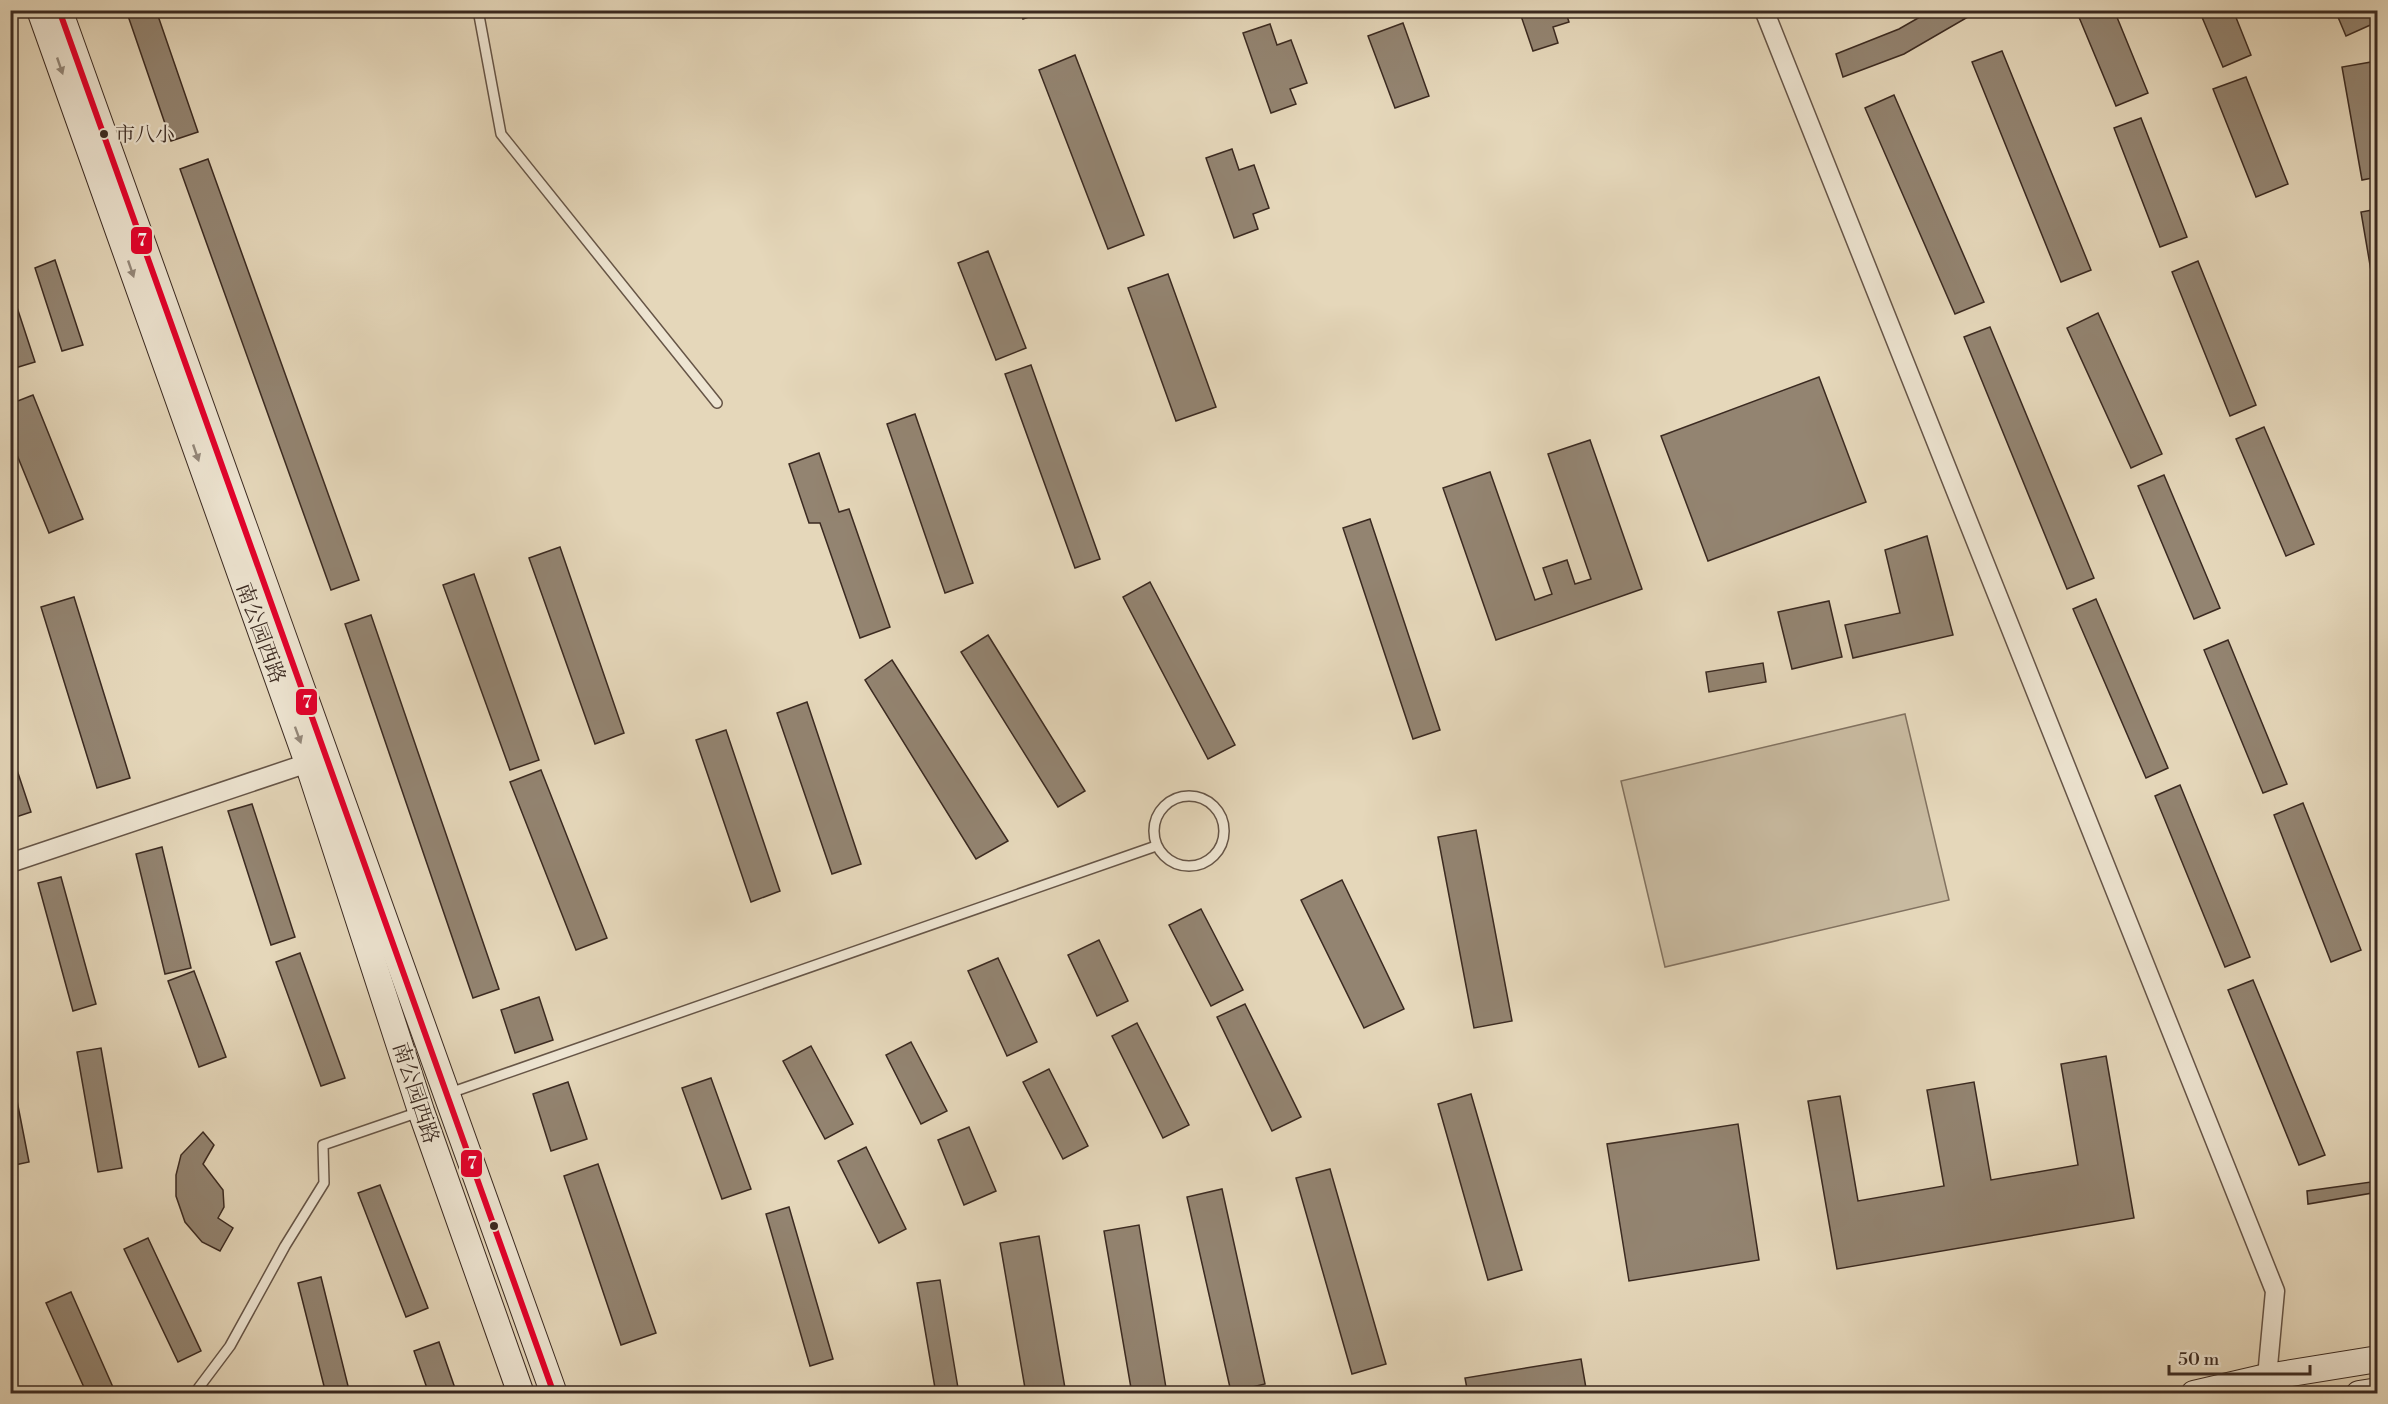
<svg xmlns="http://www.w3.org/2000/svg" width="2388" height="1404" font-family="'Libre Bodoni','Noto Serif SC',serif">
<style>
.green{fill:#c8baa0;stroke:#827260;stroke-width:1.5}
.building{fill:#938471;stroke:#3b2a21;stroke-width:1.5}
.lines{fill:none;stroke-linecap:round;stroke-linejoin:round}
.service-casing{stroke:#665547;stroke-width:12}
.minor-casing{stroke:#665547;stroke-width:21}
.secondary-casing{stroke:#3b2a21;stroke-width:28}
.service{stroke:#eee5d2;stroke-width:9}
.minor{stroke:#eee5d2;stroke-width:18}
.secondary{stroke:#eee5d2;stroke-width:26}
.bus-1-casing{stroke:#eee5d2;stroke-width:10}
.bus-1{stroke:#e4002b;stroke-width:6}
.oneway{fill:#94887a}
.bus-dot{fill:#3b2a21;stroke:#eee5d2;stroke-width:2}
.labels{text-anchor:middle;stroke-width:4.5;stroke-linejoin:round;paint-order:stroke}
.bus-label{font-size:20px;fill:#3b2a21;stroke:#eee5d2;text-anchor:start}
.street-label{font-size:21px;fill:#3b2a21;stroke:#eee5d2}
.line-badge{stroke:#eee5d2;stroke-width:2}
.badge-label{font-size:16px;text-anchor:middle;font-weight:bold;fill:#fff}
</style>
<rect width="100%" height="100%" fill="#e5d7ba"/>
<filter id="stains"><feTurbulence type="fractalNoise" baseFrequency=".00333" numOctaves="4"/><feColorMatrix values="0 0 0 0 .2 0 0 0 0 .09 0 0 0 0 .02 0 0 0 .5 -.17"/></filter>
<radialGradient id="worn" r=".72"><stop offset=".6" stop-color="#630" stop-opacity="0"/><stop offset="1" stop-color="#630" stop-opacity=".3"/></radialGradient>
<polygon class="green" points="1905,714 1949,900 1665,967 1621,781"/>
<g class="building">
<polygon points="126,10 156,10 198,132 171,141"/>
<polygon points="1020,10 1048,10 1023,19"/>
<polygon points="1519,10 1565,10 1569,22 1553,27 1558,43 1533,51"/>
<polygon points="1932,10 1980,10 1904,54 1843,77 1836,54 1899,29"/>
<polygon points="2076,10 2114,10 2148,93 2116,106"/>
<polygon points="2199,10 2233,10 2251,55 2223,67"/>
<polygon points="2335,10 2372,10 2377,22 2346,36"/>
<polygon points="1403,23 1429,96 1395,108 1368,36"/>
<polygon points="1270,24 1277,45 1291,40 1307,83 1290,89 1296,104 1271,113 1243,33"/>
<polygon points="2002,51 2091,270 2061,282 1972,62"/>
<polygon points="1075,55 1144,235 1108,249 1039,70"/>
<polygon points="2377,61 2378,177 2362,180 2342,67"/>
<polygon points="2246,77 2288,184 2256,197 2213,89"/>
<polygon points="1894,95 1984,302 1955,314 1865,108"/>
<polygon points="2141,118 2187,237 2160,247 2114,128"/>
<polygon points="1232,149 1239,170 1254,165 1269,208 1253,214 1258,229 1234,238 1206,158"/>
<polygon points="208,159 359,580 331,590 180,169"/>
<polygon points="2378,209 2378,312 2361,212"/>
<polygon points="988,251 1026,348 996,360 958,263"/>
<polygon points="55,260 83,345 62,351 35,268"/>
<polygon points="2198,261 2256,405 2230,416 2172,272"/>
<polygon points="1168,274 1216,407 1176,421 1128,288"/>
<polygon points="10,286 35,362 15,368 10,354"/>
<polygon points="2098,313 2162,454 2131,468 2067,328"/>
<polygon points="1990,327 2094,578 2067,589 1964,337"/>
<polygon points="1031,365 1100,559 1075,568 1005,374"/>
<polygon points="1819,377 1866,502 1708,561 1661,436"/>
<polygon points="33,395 83,519 49,533 10,438 10,404"/>
<polygon points="915,414 973,583 945,593 887,424"/>
<polygon points="2264,427 2314,544 2286,556 2236,439"/>
<polygon points="1590,440 1642,589 1496,640 1443,488 1490,472 1535,600 1552,594 1543,568 1567,560 1575,584 1591,579 1548,454"/>
<polygon points="819,453 839,512 849,509 890,627 860,638 820,523 809,523 789,464"/>
<polygon points="2164,475 2220,608 2194,619 2138,486"/>
<polygon points="1370,519 1440,730 1413,739 1343,528"/>
<polygon points="1927,536 1953,635 1853,658 1845,625 1900,613 1885,550"/>
<polygon points="560,547 624,733 595,744 529,558"/>
<polygon points="474,574 539,760 510,770 443,585"/>
<polygon points="1150,582 1235,745 1208,759 1123,597"/>
<polygon points="74,597 130,778 97,788 41,607"/>
<polygon points="2096,599 2168,768 2146,778 2073,609"/>
<polygon points="1829,601 1842,657 1792,669 1778,612"/>
<polygon points="371,615 499,989 473,998 345,624"/>
<polygon points="988,635 1085,791 1058,807 961,652"/>
<polygon points="2228,640 2287,784 2263,793 2204,650"/>
<polygon points="892,660 1008,841 976,859 865,680"/>
<polygon points="1763,663 1766,682 1709,692 1706,672"/>
<polygon points="807,702 861,864 832,874 777,713"/>
<polygon points="726,730 780,891 751,902 696,740"/>
<polygon points="10,749 31,812 10,819"/>
<polygon points="541,770 607,938 576,950 510,782"/>
<polygon points="2180,785 2250,957 2225,967 2155,796"/>
<polygon points="2303,803 2361,950 2331,962 2274,815"/>
<polygon points="252,804 295,937 271,945 228,811"/>
<polygon points="1476,830 1512,1021 1474,1028 1438,837"/>
<polygon points="162,847 191,968 165,974 136,854"/>
<polygon points="61,877 96,1004 73,1011 38,883"/>
<polygon points="1342,880 1404,1009 1364,1028 1301,900"/>
<polygon points="1201,909 1243,990 1211,1006 1169,925"/>
<polygon points="1099,940 1128,1001 1097,1016 1068,955"/>
<polygon points="300,953 345,1078 321,1086 276,962"/>
<polygon points="998,958 1037,1042 1007,1056 968,971"/>
<polygon points="194,971 226,1057 199,1067 168,981"/>
<polygon points="2253,980 2325,1155 2299,1165 2228,990"/>
<polygon points="539,997 553,1040 515,1053 501,1010"/>
<polygon points="1245,1004 1301,1117 1272,1131 1217,1017"/>
<polygon points="1137,1023 1189,1125 1163,1138 1112,1036"/>
<polygon points="911,1042 947,1111 921,1124 886,1055"/>
<polygon points="811,1046 853,1124 825,1139 783,1061"/>
<polygon points="101,1048 122,1168 98,1172 77,1052"/>
<polygon points="2106,1056 2134,1218 1837,1269 1808,1101 1840,1096 1858,1201 1944,1186 1927,1090 1974,1082 1991,1180 2078,1165 2061,1064"/>
<polygon points="10,1065 29,1162 10,1166"/>
<polygon points="1049,1069 1088,1146 1063,1159 1023,1082"/>
<polygon points="711,1078 751,1189 722,1199 682,1088"/>
<polygon points="568,1082 587,1139 551,1151 533,1094"/>
<polygon points="1471,1094 1522,1270 1488,1280 1438,1104"/>
<polygon points="1738,1124 1759,1260 1629,1281 1607,1144"/>
<polygon points="969,1127 996,1191 964,1205 938,1140"/>
<polygon points="203,1132 214,1145 203,1164 223,1190 224,1207 218,1218 233,1228 220,1251 202,1242 185,1222 176,1196 176,1175 181,1155"/>
<polygon points="866,1147 906,1229 879,1243 838,1161"/>
<polygon points="598,1164 656,1333 621,1345 564,1176"/>
<polygon points="1330,1169 1386,1364 1352,1374 1296,1178"/>
<polygon points="2378,1181 2378,1192 2308,1204 2307,1191"/>
<polygon points="380,1185 428,1308 406,1317 358,1193"/>
<polygon points="1222,1189 1265,1384 1231,1392 1187,1197"/>
<polygon points="789,1207 833,1359 810,1366 766,1214"/>
<polygon points="1139,1225 1167,1394 1132,1394 1104,1231"/>
<polygon points="1039,1236 1066,1394 1026,1394 1000,1243"/>
<polygon points="148,1238 201,1351 178,1362 124,1249"/>
<polygon points="321,1277 350,1394 326,1394 298,1283"/>
<polygon points="940,1280 959,1394 936,1394 917,1283"/>
<polygon points="71,1292 116,1394 87,1394 46,1303"/>
<polygon points="439,1342 457,1394 429,1394 414,1351"/>
<polygon points="1581,1359 1587,1394 1468,1394 1465,1378"/>
</g>
<g class="lines">
<g class="service-casing">
<g id="service">
<polyline points="478,10 501,134 717,403"/>
<circle cx="1189" cy="831" r="35"/>
<polyline points="447,1094 1156,846"/>
<polyline points="194,1394 230,1346 285,1246 324,1183 323,1145 419,1112"/>
</g>
</g>
<g class="minor-casing">
<g id="minor">
<polyline points="1764,10 2275,1291 2267,1377"/>
<polyline points="10,863 308,763"/>
</g>
</g>
<g class="secondary-casing">
<g id="secondary">
<polyline points="40,10 308,763 421,1111 521,1394"/>
<polyline points="59,10 554,1394"/>
<polyline points="2194,1394 2267,1377 2378,1359"/>
<polyline points="2359,1394 2378,1391"/>
</g>
</g>
<use href="#service" class="service"/>
<use href="#minor" class="minor"/>
<use href="#secondary" class="secondary"/>
<g class="bus-1-casing">
<polyline id="bus-1" points="59,10 554,1394"/>
</g>
<use href="#bus-1" class="bus-1"/>
</g>
<defs><path id="oneway-solid" d="M-6-.8H1V-3.2L6.5 0L1 3.2V.8H-6Z" transform="scale(1.5)"/></defs>
<g class="oneway">
<use href="#oneway-solid" transform="translate(60 66) rotate(71)"/>
<use href="#oneway-solid" transform="translate(131 269) rotate(71)"/>
<use href="#oneway-solid" transform="translate(196 453) rotate(71)"/>
<use href="#oneway-solid" transform="translate(298 735) rotate(70)"/>
</g>
<g class="bus-dot">
<circle cx="104" cy="134" r="5"/>
<circle cx="494" cy="1226" r="5"/>
</g>
<g class="labels">
<g class="bus-label">
<text x="115" y="141">市八小</text>
</g>
<g class="street-label">
<text transform="translate(261 633) rotate(70)" y="7">南公园西路</text>
<text transform="translate(416 1093) rotate(72)" y="7">南公园西路</text>
</g>
</g>
<g class="line-badge">
<rect x="130" y="226" width="23" height="29" rx="6" fill="#e4002b"/>
<rect x="295" y="688" width="23" height="28" rx="6" fill="#e4002b"/>
<rect x="460" y="1149" width="23" height="29" rx="6" fill="#e4002b"/>
</g>
<g class="badge-label">
<text x="142" y="246">7</text>
<text x="307" y="708">7</text>
<text x="472" y="1169">7</text>
</g>
<rect width="2388" height="1404" fill="none" stroke="#e5d7ba" stroke-width="36"/>
<rect x="12" y="12" width="2364" height="1380" fill="none" stroke="#3b2a21" stroke-width="3"/>
<rect x="18" y="18" width="2352" height="1368" fill="none" stroke="#3b2a21" stroke-width="1.5"/>
<path d="M2169 1365v9h141v-9" fill="none" stroke="#3b2a21" stroke-width="3"/>
<text x="2178" y="1365" font-size="18" fill="#3b2a21" stroke="#eee5d2" stroke-width="4.5" paint-order="stroke">50 m</text>
<rect width="100%" height="100%" filter="url(#stains)"/>
<rect width="100%" height="100%" fill="url(#worn)"/>
</svg>
